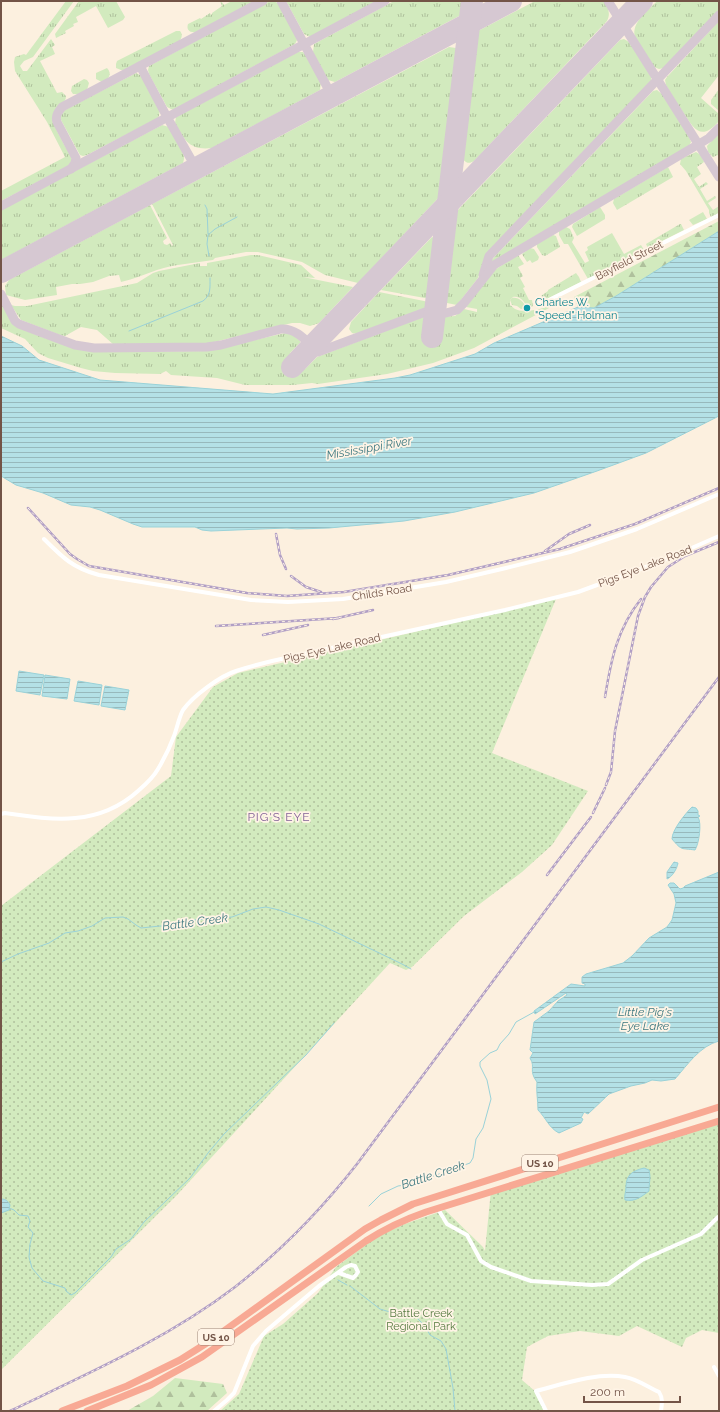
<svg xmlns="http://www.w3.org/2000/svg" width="720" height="1412" font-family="Raleway,sans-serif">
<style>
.grass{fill:url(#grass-tufts)}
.forest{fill:url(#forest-firs)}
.park{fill:url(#park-dots)}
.water{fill:url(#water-rules);stroke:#9ad2d8}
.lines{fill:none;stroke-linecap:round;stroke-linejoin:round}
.stream{stroke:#9ad2d8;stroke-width:1}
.taxiway{stroke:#d6c8d2;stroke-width:9}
.runway{stroke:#d6c8d2;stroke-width:22}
.street{stroke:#fff;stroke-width:4}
.highway{stroke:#f8a994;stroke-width:7}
.rail-casing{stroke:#b19fc5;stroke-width:2.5}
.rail{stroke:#fff4e6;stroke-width:1;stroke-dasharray:3;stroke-linecap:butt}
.culture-dot{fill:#0f9aa8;stroke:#fff4e6;stroke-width:1.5}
.labels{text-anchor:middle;stroke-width:3.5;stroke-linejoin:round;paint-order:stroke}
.shield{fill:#fff4e6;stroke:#9d8477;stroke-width:1}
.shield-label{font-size:10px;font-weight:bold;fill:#735447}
.street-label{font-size:11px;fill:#735447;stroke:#fff4e6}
.culture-label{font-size:11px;fill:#0d838f;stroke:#fff4e6;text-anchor:start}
.park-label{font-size:11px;fill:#54793f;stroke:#fff4e6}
.water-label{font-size:12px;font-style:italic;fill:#3e7980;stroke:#fff4e6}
.neighbourhood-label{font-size:12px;letter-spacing:1px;fill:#826297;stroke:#fff4e6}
</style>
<defs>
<pattern id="grass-tufts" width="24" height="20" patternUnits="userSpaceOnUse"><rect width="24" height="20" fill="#d2eabe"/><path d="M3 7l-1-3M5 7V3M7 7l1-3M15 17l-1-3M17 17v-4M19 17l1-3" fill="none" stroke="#afc09c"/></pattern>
<pattern id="forest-firs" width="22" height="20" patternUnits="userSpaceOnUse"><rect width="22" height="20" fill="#d2eabe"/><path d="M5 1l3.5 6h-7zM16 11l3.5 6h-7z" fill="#afc09c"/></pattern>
<pattern id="park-dots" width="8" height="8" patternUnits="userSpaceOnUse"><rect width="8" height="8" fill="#d2eabe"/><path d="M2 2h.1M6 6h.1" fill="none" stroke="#afc09c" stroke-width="1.8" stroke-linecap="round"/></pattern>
<pattern id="water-rules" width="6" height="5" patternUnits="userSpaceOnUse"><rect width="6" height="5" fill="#b4e1e6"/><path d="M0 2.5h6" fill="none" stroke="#97b9bc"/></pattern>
</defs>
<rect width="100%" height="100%" fill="#fcf0df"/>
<g class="grass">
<path d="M66,1H74L33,57L24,61L20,66L23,71H27L51,39L55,45L52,47L55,54L40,61L57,93L62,92L66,96C66,104 58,104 55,110C48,121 65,145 71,156L72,161L70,165L1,201V191L65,157L47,122L15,71L14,62L15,57L24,54L26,55Z"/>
<polygon points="79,1 116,1 125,17 123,20 108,28 96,6 76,17 78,22 73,24 74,26 65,31 66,33 56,38 55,34"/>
<path d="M220,1H221L224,5L232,1H255L196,32C190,33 186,30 188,24L200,18L201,19L210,13L211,15L212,14V13L222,6Z"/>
<polygon points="270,1 274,1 279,4 296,36 297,40 295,44 173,110 167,107 149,74 148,70 149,66"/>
<polygon points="286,1 379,1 310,37 304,34"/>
<polygon points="394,1 465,1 464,11 461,15 335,82 328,80 313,52 314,44"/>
<path d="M535,1H604C608,8 611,13 607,21L474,161C468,165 463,162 462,155L476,36L478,31Z"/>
<path d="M657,1H719V11L664,68L659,69L654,67L635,37C631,22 648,11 657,1Z"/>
<path d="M719,21V75L701,98L719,114V121C701,142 694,129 683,112C677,103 671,94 666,85L665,80L667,77Z"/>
<path d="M176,31H180C183,34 182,39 178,42L125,70H121L116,68V64L117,61Z"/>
<polygon points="624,39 629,42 651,75 651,82 487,253 484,259 478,278 457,305 447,303 445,300 454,217 457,211 620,40"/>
<path d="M449,47L456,48L459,54L442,194L358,283L325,275L302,262L258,252H246L215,258L213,260C195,263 175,264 157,270C145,274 134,279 121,282L119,275L109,276L93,282L80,284H72L56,287L57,295L25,300L6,295L5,286L9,280L150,205L167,238L163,241L164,244L167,245L170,243L172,246L173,245L152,204Z"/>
<path d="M298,52H303L307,57L321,82L320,90L212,148C190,151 184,140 175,123L176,117Z"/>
<path d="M107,68C113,74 108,80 102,82L96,79V73Z"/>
<polygon points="136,73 142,76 160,110 159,115 158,118 87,155 83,156 80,155 61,120 61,114 63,111"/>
<polygon points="84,79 87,80 89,83 87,90 79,94 73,94 71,91 72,86"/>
<polygon points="719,89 719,111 711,104 711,100"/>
<polygon points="657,90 663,95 689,137 691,142 689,146 492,262 491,261 496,255 653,91"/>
<polygon points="162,125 169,127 184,155 184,159 183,163 1,260 1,210"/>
<polygon points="719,133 719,156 718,155 713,157 708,152 707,146"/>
<polygon points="696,152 701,155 704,162 697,167 701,174 694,179 699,187 706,182 708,184 700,189 707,201 715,196 716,198 708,203 713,210 719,206 719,213 711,217 709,213 709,210 686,171 680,164 681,159"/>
<polygon points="668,167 673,177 617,210 613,203 614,199"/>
<polygon points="600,207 605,215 605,219 577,236 572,227 573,224"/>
<polygon points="703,212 707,219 693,225 689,220"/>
<polygon points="680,224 681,224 684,230 648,248 646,244"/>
<polygon points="566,227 570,229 574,238 572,242 585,263 589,261 585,252 588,250 587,247 612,233 624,254 641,245 644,250 588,279 568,244 564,244 559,235 559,231"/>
<polygon points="553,235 556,236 560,247 545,256 542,255 537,247 537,244"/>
<polygon points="432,237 437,240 430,299 381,290"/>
<polygon points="530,248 534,249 539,257 538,260 532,263 530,260 527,262 522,254"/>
<polygon points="251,255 258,255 301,265 315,278 303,277 353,287 319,323 310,326 300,323 292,323 206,344 114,345 97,330 81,327 65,336 60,335 21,320 11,305 15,306 27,306 137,283 153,273 159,271 200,263 200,266 207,266 207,263"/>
<path d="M518,255L524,264L518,267L523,276L520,278L525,287L523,288L529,300H532L533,306L529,308L527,307C524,301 520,296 513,297L510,300V305C512,306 513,308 515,309C522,313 540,310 548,306L549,308L474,348L433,363L387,374L318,384L312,383L293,385H245L217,378L171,375L166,371L160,374L115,373L93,371L81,368L48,358L38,353L25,339L1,328V301L13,324L17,327C44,338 71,349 101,352L209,351L285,333L292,334L300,341V343L290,353L294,360L290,365L294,369L300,365L305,369L317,357L428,315L426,337L440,338L443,317L455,316L464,309L477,312V309L466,307L493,271Z"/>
<polygon points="576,273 579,277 581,282 547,299 541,296 548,291 548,290"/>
<polygon points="379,292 429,302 427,306 422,310 358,334 352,333 349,329 351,322"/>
<path d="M512,298C519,297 524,302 526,308L521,309L517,306L512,305L510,300Z"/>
</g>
<g class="forest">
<polygon points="719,221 719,231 616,296 594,308 578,307 574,297"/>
<polygon points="175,1378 223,1384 227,1393 207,1411 127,1411 153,1396"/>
</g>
<g class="park">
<polygon points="556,599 492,753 588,791 552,845 522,872 464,916 412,967 406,970 390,963 177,1195 1,1370 1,906 171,776 176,737 213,687 238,673"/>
<polygon points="719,1121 719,1333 702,1330 686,1338 682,1347 637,1326 619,1336 580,1331 548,1336 527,1347 522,1380 536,1392 546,1411 220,1411 239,1394 264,1336 283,1324 318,1293 336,1267 378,1236 405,1224 445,1210 483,1247 485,1251 491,1190"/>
</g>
<g class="water">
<polygon points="719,231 719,416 646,453 597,471 534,493 455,512 404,521 329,528 297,529 287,528 211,531 202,530 195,527 142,527 133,524 100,510 90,507 71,505 43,493 16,485 1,476 1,336 22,346 39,360 100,380 273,394 395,378 410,375 475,354 494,343 578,307 594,308 616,296"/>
<polygon points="19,671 44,675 40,695 16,691"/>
<polygon points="45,675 70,679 67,699 42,696"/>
<polygon points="78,681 102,685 99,705 74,701"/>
<polygon points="105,686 129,690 125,710 101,706"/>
<path d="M692,807L696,808L698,811V815L700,816L698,817C702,823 699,844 695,850C681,848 682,851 672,839C672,830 685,814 692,807Z"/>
<path d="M674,862L678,863C677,869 672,877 667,879V872Z"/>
<path d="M719,872V1041C700,1046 688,1064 675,1079L661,1081L652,1080L645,1083L631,1086L609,1094L588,1114L584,1112L581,1118L583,1119L581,1123L559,1133C549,1128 546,1118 538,1110C538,1100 536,1092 537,1082C528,1070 536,1068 530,1058L533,1053L530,1050L534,1022L549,1011L558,1001L567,995L566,993L535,1014L534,1011L571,984L585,986V984L582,983V977L586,974L623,963L632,956L649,938L667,927L672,920L676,903L674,894L668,885L670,883H674L680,889L683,888L685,886Z"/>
<path d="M644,1168L649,1170C651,1178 649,1183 649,1191C641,1197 635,1202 625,1200C624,1195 626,1192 626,1187C626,1175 632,1171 644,1168Z"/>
<path d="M1,1199C6,1199 8,1201 10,1205L9,1210L1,1213Z"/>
</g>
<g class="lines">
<g class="stream">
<polyline points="205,205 207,209 208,234"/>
<polyline points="209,256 207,244 208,235 215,229 237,217"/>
<path d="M129,331L203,301C211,295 210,288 210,278"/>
<polyline points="1,962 18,954 49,943 65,933 78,931 92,926 105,918 123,917 128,919 136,925 141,928 160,926 173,927 194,920 232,917 253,909 266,907 279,910 319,924 402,964 411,969"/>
<polyline points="369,1206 381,1194 398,1186 411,1184 470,1163 473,1158 476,1139 483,1128 491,1099 487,1080 480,1066 480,1062 490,1053 497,1050 500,1044 509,1034 516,1022 536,1011"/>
<polyline points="9,1208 14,1210 19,1215 28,1216 30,1221 28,1227 33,1233 30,1244 29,1257 32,1268 43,1281 65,1288 66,1291 71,1295 75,1293 111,1257 116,1249 131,1239 144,1222 190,1178 208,1153 224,1134 306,1055 334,1023"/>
<polyline points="338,1280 347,1285"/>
<polyline points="350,1286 380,1309 390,1312 410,1311 425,1326 430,1335 441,1341 446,1349 453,1388 455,1411"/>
</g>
<g class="taxiway">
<polyline points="281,1 332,96"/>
<polyline points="608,1 719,177"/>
<polyline points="140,66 167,117 196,168"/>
<path d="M71,169L75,163L76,158L57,122C55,116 58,112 62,107L263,1"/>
<polyline points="1,206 385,1"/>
<polyline points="483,275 489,256 719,15"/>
<path d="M1,294L15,321L19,324L75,345L94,348L207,347L221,345L281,329C297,328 307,342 318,352L428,311L446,313L457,310L464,303L494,265L709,138L719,128"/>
</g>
<g class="runway">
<polyline points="1,272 511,1"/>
<polyline points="432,337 472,1"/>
<polyline points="292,367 642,1"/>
</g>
<g class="street">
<polyline points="538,301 545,302 719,215"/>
<path d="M44,539C63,558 73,568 99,575L251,600L288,602L343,599L446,582L506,568L570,552L637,529L719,494"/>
<path d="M1,814L5,813C53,820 98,827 138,791C145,785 153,778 158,769C164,759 170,747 174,736C177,728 179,717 183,710C193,696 220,676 236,671C248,667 260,664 272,661L505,610L578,592L662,561L719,536"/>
<polyline points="438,1209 447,1224 467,1235 481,1261 491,1267 531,1281 592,1285 608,1284 642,1260 701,1234 718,1217"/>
<polyline points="714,1367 719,1376"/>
<polyline points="214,1411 227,1400 234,1393 253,1346 266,1331 319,1286 346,1267 351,1265 355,1266 358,1272 356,1275 353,1278 339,1273"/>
<path d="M546,1411L536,1391C563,1384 597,1372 625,1377C637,1379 648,1387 659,1392C663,1398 662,1404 661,1411"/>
</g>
<g class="highway">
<polyline points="62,1411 127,1386 180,1360 210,1341 365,1229 381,1220 413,1204 719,1107"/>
<path d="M87,1411L151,1385L202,1357L366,1241C386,1228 403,1220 426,1212L719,1121"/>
</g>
<g class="rail-casing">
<g id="rail">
<polyline points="28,508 70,554 77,559 89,566 247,593 287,596 344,592 448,575 560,549 635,524 719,488"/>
<polyline points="276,534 280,555 286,569"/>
<polyline points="545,551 569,534 590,525"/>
<polyline points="291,576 306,587 321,592"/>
<polyline points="333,619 373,610"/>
<polyline points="216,626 339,618"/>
<polyline points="263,635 308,625"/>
<path d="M605,697C611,660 617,629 641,599"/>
<polyline points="606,785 611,772 615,731 638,616 645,597 651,587 668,567 685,556 719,542"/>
<polyline points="593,813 605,788"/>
<polyline points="547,875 591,817"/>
<path d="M10,1411C87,1374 167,1339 235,1287C281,1251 321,1210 357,1164L719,677"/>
</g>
</g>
<use href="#rail" class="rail"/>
</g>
<circle class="culture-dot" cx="527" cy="308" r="4"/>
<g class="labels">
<g class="shield">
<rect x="522" y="1155" width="36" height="16" rx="3"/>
<rect x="198" y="1329" width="36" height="16" rx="3"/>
</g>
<g class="shield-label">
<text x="540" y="1167">US 10</text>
<text x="216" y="1341">US 10</text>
</g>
<g class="street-label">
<text transform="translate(629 260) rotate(-27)" y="4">Bayfield Street</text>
<text transform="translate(645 566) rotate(-21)" y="4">Pigs Eye Lake Road</text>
<text transform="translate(382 592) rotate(-9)" y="4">Childs Road</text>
<text transform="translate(332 648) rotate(-13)" y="4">Pigs Eye Lake Road</text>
</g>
<g class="culture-label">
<text x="535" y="306">Charles W.<tspan x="535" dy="13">"Speed" Holman</tspan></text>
</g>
<g class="park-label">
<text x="421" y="1317">Battle Creek<tspan x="421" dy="13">Regional Park</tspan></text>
</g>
<g class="water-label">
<text transform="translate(369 448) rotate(-10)" y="4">Mississippi River</text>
<text transform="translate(195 922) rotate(-8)" y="4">Battle Creek</text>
<text x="645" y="1016">Little Pig's<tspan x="645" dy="14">Eye Lake</tspan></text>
<text transform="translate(433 1175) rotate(-18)" y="4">Battle Creek</text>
</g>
<g class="neighbourhood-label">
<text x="279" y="821">PIG'S EYE</text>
</g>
</g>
<rect width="720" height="1412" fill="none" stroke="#735447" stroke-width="4"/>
<path d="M584 1396v6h96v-6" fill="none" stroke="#735447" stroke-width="2"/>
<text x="590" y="1396" font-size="12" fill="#735447" stroke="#fff4e6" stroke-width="3" paint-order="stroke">200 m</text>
</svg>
